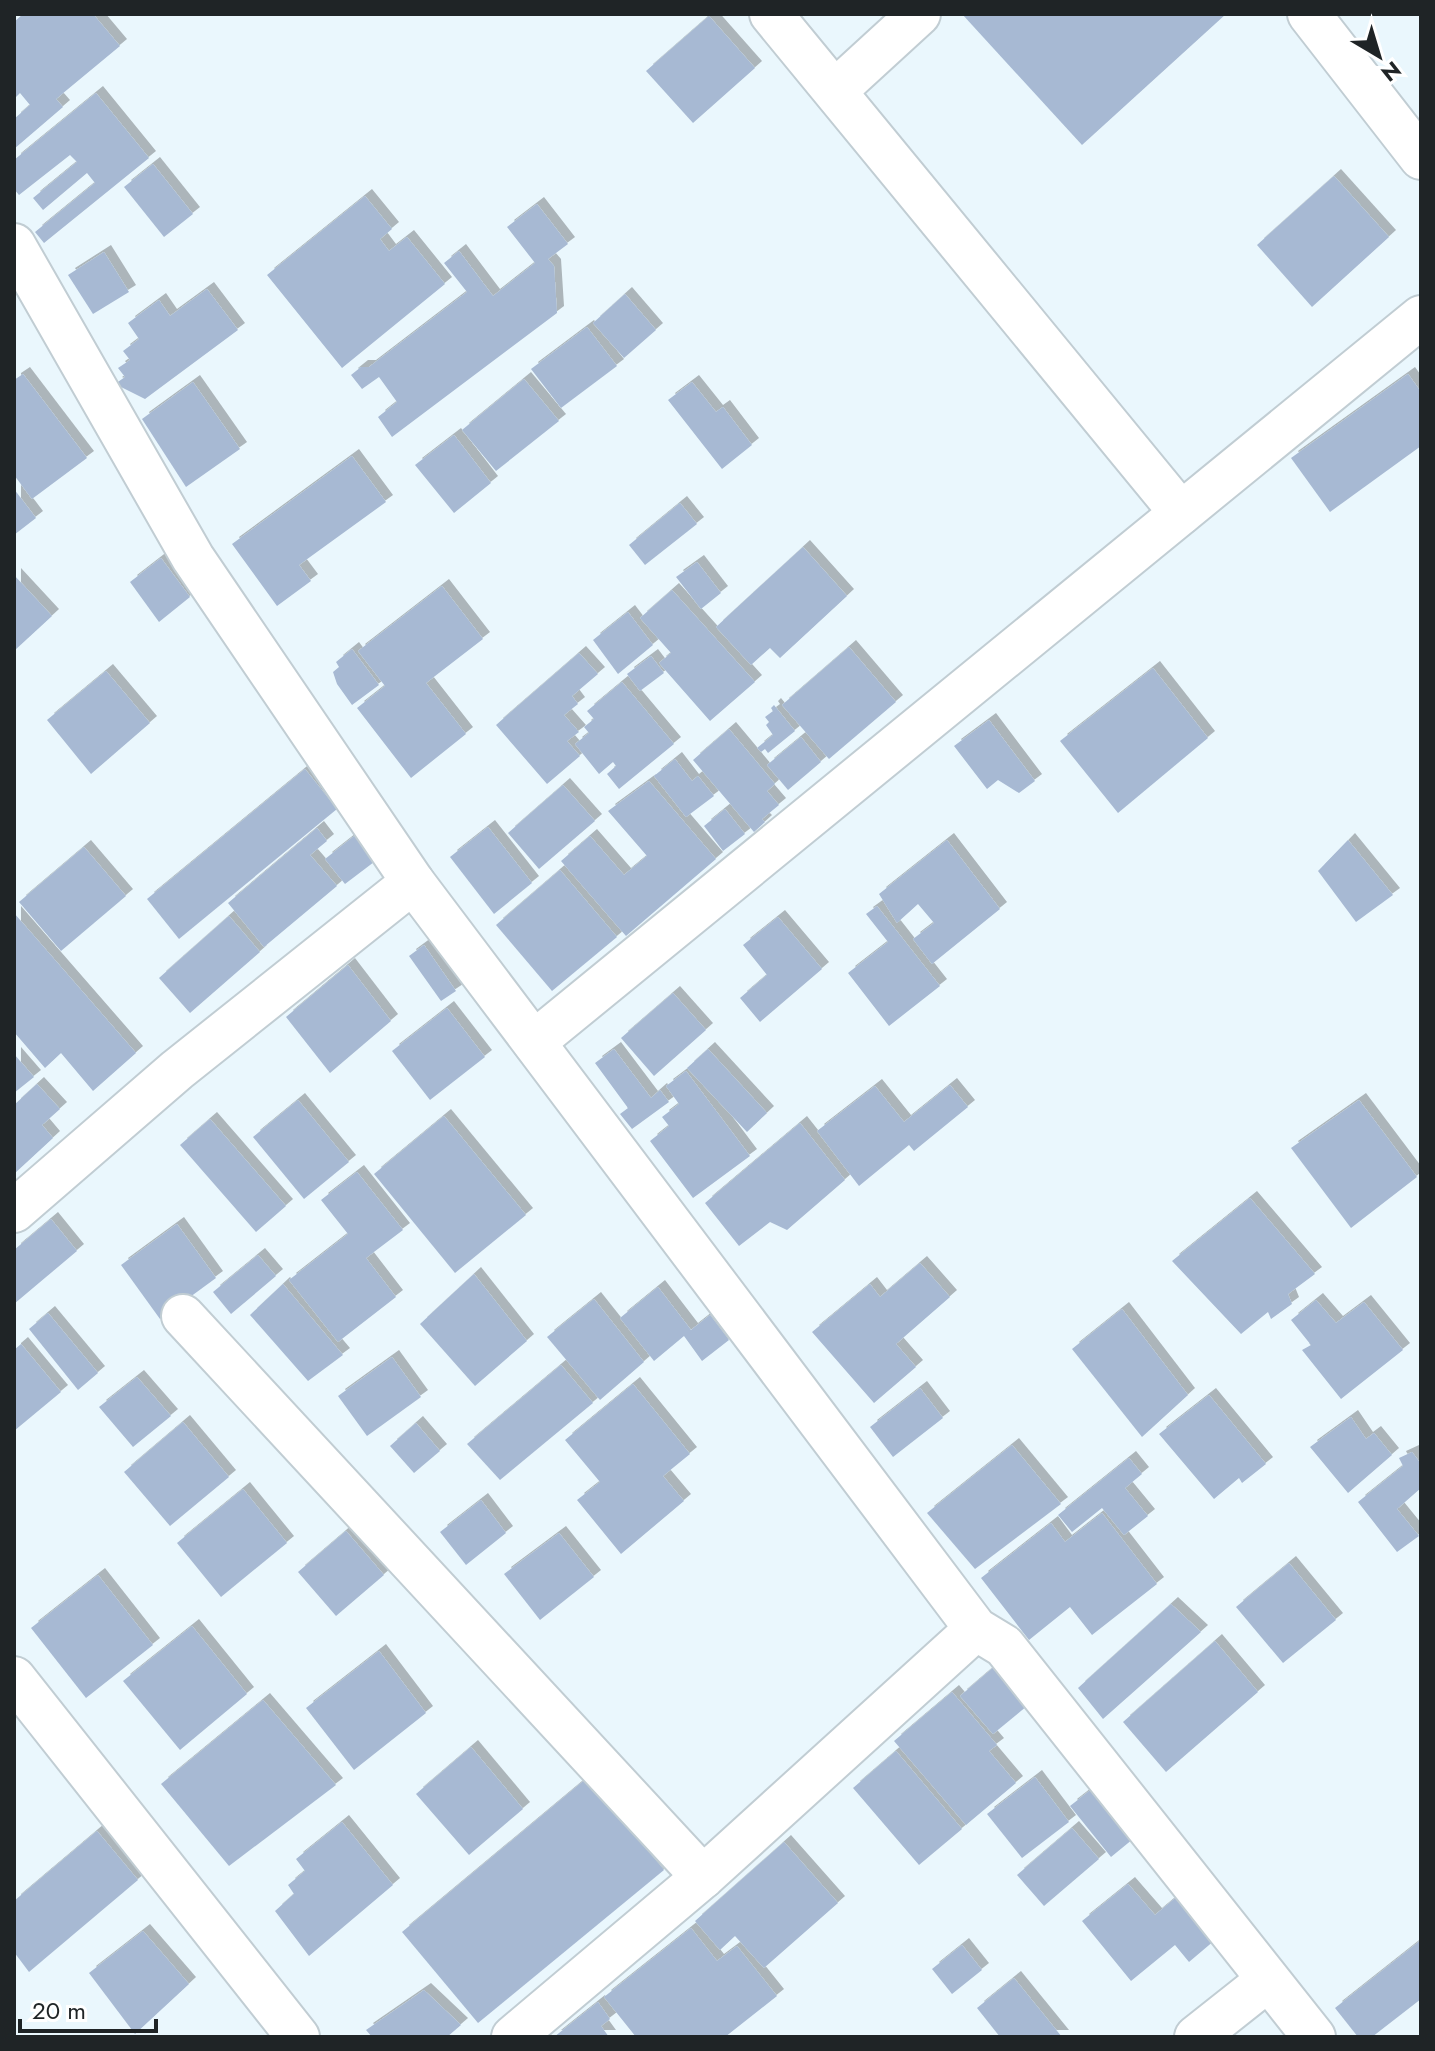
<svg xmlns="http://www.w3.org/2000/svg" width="1435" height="2051" font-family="Jost,sans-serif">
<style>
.building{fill:#a7b9d3;filter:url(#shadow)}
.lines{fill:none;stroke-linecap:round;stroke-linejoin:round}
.minor-casing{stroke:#c1cdd3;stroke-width:46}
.minor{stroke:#fff;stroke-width:42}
</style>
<defs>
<filter id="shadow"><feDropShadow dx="7" dy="-7" stdDeviation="0" flood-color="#0004"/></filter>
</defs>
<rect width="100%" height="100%" fill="#eaf7fd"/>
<g class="building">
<polygon points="23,14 93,14 120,46 56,99 63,107 14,149 14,119 30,105 20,93 14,99 14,22"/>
<polygon points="962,14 1226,14 1082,145"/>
<polygon points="709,16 755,68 693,123 646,71"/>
<polygon points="96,93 149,158 44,243 35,232 95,183 87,173 43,210 33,198 77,162 70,155 19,195 14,189 14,160"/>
<polygon points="153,164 193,214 164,237 124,187"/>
<polygon points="1334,176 1389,237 1312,307 1257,245"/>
<polygon points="365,196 392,229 380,239 389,251 407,237 445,284 342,368 267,275"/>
<polygon points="537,204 568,244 548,259 554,266 557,313 392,437 378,417 397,402 379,377 362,389 351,375 361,367 369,367 467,292 444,263 459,251 493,296 535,263 507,227"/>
<polygon points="104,252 129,292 93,314 68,275"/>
<polygon points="207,289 238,330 145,399 115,384 125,377 118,368 130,360 123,351 139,339 128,323 159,300 170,316"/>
<polygon points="625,294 656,330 624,358 593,323"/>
<polygon points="587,327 617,366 561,408 531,369"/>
<polygon points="23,374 87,458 32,499 14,475 14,380"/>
<polygon points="1408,374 1421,392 1421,446 1330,512 1291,458"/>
<polygon points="524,379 559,421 496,471 462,430"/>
<polygon points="193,382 240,449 186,487 142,419"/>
<polygon points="692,382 716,412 723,407 752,445 722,469 668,400"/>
<polygon points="454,435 491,483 454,513 415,465"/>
<polygon points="352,456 386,502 299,565 311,581 277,606 232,544"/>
<polygon points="14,489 36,518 14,535"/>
<polygon points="680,503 697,524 645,565 629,545"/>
<polygon points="803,547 847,596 780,658 770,648 751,665 716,627"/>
<polygon points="161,558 190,597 159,622 130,582"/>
<polygon points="697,562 721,593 701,609 676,577"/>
<polygon points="14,575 52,616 14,651"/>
<polygon points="442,586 483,639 426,683 466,734 411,778 357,708 385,686 358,651"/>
<polygon points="672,590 755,682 710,721 659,663 671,653 640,618"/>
<polygon points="628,612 653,645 618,674 593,640"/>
<polygon points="849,647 896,702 829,759 782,705"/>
<polygon points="352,649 379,685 352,705 337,684 333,672 339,667 336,662"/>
<polygon points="579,653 598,674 572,696 578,704 564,715 579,732 567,741 580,756 547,784 496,725"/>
<polygon points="651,656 664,673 640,691 627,674"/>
<polygon points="1153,668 1208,738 1118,813 1060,741"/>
<polygon points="106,671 150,723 91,774 47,720"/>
<polygon points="622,682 674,744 619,789 607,774 616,766 613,762 599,774 575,744 589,733 584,727 594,719 587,711"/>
<polygon points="774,705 795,731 768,753 765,749 761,752 757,748 773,735 766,725 769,722 765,717 773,711 771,708"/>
<polygon points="989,720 1035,781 1019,793 998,780 987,789 954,746"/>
<polygon points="729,729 775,784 767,791 779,805 762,819 765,822 754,832 693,760"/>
<polygon points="801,737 821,762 788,790 767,765"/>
<polygon points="675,759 692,781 698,776 714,796 686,817 654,776"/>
<polygon points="305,769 337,809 179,939 147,899"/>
<polygon points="649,781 716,859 626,936 561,861 590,836 624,875 647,856 608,811"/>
<polygon points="563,785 595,821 539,869 508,833"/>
<polygon points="725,809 745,834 723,851 704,826"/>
<polygon points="488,827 532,883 494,914 450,857"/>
<polygon points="317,828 327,841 310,855 337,886 264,947 228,903"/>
<polygon points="358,833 378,859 345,884 325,859"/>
<polygon points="947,840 1000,909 932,964 913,939 934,923 918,904 897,923 879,894"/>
<polygon points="1348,840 1393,895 1356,922 1318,871"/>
<polygon points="84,847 126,896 61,951 19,902"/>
<polygon points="560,870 617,937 552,991 496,925"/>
<polygon points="877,906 940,986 889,1026 848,973 888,942 866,914"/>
<polygon points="14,913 136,1053 93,1091 61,1053 45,1068 14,1032"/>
<polygon points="229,916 260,952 190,1013 159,978"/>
<polygon points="778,917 822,969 760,1022 740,998 767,975 743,945"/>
<polygon points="424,945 456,991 441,1001 409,956"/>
<polygon points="348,965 391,1021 330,1073 286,1017"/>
<polygon points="673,993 706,1030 654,1076 621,1038"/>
<polygon points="447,1008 485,1057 430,1100 392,1051"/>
<polygon points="614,1049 651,1098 660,1090 669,1102 632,1129 620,1114 628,1108 595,1063"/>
<polygon points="708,1049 767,1113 747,1132 687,1068"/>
<polygon points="14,1054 34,1077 14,1093"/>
<polygon points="686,1071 750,1156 693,1198 650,1141 669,1126 662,1117 679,1104 666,1086"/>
<polygon points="37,1084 60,1109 42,1125 53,1138 14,1174 14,1105"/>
<polygon points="950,1085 968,1107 914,1151 909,1145 859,1186 817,1131 875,1086 904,1122"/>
<polygon points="298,1100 349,1162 304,1199 253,1137"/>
<polygon points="1359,1100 1417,1177 1351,1228 1291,1148"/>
<polygon points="444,1116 526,1215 455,1273 374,1174"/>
<polygon points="210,1119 286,1206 256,1232 180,1145"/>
<polygon points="800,1123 845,1180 787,1230 770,1222 739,1246 705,1203"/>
<polygon points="357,1172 403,1230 366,1258 396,1297 338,1342 289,1280 348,1234 321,1200"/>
<polygon points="1250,1198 1315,1274 1288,1294 1292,1304 1271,1319 1268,1312 1241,1334 1172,1261"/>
<polygon points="51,1219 77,1251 14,1304 14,1250"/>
<polygon points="177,1224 216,1278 160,1319 121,1265"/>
<polygon points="258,1255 276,1276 231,1314 213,1292"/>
<polygon points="920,1263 950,1297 896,1344 916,1367 874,1403 812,1332 870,1284 880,1297"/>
<polygon points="474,1274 527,1341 475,1386 420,1324"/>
<polygon points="283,1284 343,1355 308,1381 250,1315"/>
<polygon points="658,1287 691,1330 710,1315 729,1340 702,1361 684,1336 654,1361 620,1318"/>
<polygon points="594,1299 644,1362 600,1400 547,1337"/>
<polygon points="1316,1300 1336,1323 1364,1302 1403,1350 1341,1399 1302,1350 1311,1345 1291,1320"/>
<polygon points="1122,1309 1188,1395 1142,1437 1072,1349"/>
<polygon points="48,1313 98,1373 78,1390 29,1329"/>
<polygon points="21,1344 61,1392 14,1431 14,1350"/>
<polygon points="392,1357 421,1397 367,1436 338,1396"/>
<polygon points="561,1365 593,1403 500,1480 467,1444"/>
<polygon points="137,1377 171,1416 133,1447 99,1407"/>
<polygon points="633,1384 690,1454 663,1476 684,1501 621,1554 577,1500 600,1482 565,1440"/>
<polygon points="920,1388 943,1418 893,1457 870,1427"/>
<polygon points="1209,1395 1266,1464 1242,1483 1239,1478 1214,1499 1159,1434"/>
<polygon points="1351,1417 1366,1439 1374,1433 1392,1455 1348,1493 1310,1447"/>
<polygon points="183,1422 229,1477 170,1526 124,1472"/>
<polygon points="416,1423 440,1451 414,1473 390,1446"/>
<polygon points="1012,1445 1061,1504 975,1569 927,1513"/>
<polygon points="1412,1452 1421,1464 1421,1488 1397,1509 1419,1536 1397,1552 1358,1502 1403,1466 1399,1458"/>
<polygon points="1129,1458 1142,1474 1125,1488 1148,1516 1124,1535 1102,1508 1072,1532 1058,1515"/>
<polygon points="243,1489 287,1543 221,1597 177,1543"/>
<polygon points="481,1500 506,1533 466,1565 440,1532"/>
<polygon points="1102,1513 1157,1584 1092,1635 1070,1607 1029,1640 981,1578 1051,1523 1065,1542"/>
<polygon points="346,1531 384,1575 336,1616 298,1572"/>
<polygon points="559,1533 594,1577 540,1620 504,1574"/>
<polygon points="1289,1563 1336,1620 1283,1663 1236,1607"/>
<polygon points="98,1575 153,1645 86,1698 31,1628"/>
<polygon points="1171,1604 1201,1632 1103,1719 1078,1688"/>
<polygon points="192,1626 247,1694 180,1750 123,1681"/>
<polygon points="1215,1641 1258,1692 1166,1772 1123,1722"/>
<polygon points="379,1651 426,1713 354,1770 306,1708"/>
<polygon points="994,1667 1027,1706 993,1734 960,1696"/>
<polygon points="952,1692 997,1745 989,1751 1016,1783 966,1825 894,1741"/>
<polygon points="263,1700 336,1785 229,1866 161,1784"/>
<polygon points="471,1747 523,1809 469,1855 416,1794"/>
<polygon points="896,1751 962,1829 919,1865 853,1788"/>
<polygon points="1035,1777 1069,1822 1022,1858 987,1814"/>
<polygon points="587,1778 664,1870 478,2023 402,1932"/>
<polygon points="1093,1788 1133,1839 1111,1857 1070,1806"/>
<polygon points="342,1822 393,1885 309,1956 275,1911 294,1894 288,1885 305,1871 296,1859"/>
<polygon points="1072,1828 1099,1859 1044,1906 1017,1875"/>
<polygon points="97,1831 138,1880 29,1972 14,1952 14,1901"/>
<polygon points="784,1842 838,1903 764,1968 735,1936 720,1950 695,1921"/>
<polygon points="1128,1884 1155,1915 1179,1895 1215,1940 1189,1962 1175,1945 1131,1981 1082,1921"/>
<polygon points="691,1928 717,1961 737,1946 777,1996 725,2037 636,2037 604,1997"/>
<polygon points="143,1931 189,1984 135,2034 89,1973"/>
<polygon points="1421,1940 1421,1999 1372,2037 1358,2037 1335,2008"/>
<polygon points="962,1945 982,1970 952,1994 932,1969"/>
<polygon points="1014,1978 1062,2037 1000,2037 977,2008"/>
<polygon points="424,1990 461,2025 447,2037 372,2037 366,2030"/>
<polygon points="598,2002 610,2019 601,2026 609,2037 554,2037"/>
</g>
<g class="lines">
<g class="minor-casing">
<g id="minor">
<polyline points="771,14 1181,513"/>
<polyline points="1309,14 1421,158"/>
<polyline points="835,91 919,14"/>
<polyline points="14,245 193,558 413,882 976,1629 1004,1646 1314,2037"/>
<polyline points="534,1042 1421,317"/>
<polyline points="14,1211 177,1070 413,882"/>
<polyline points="183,1316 703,1877"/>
<polyline points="14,1678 298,2037"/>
<polyline points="513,2037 703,1877 976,1629"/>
<polyline points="1196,2037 1268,1980"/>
</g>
</g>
<use href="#minor" class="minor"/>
</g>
<rect width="1435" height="2051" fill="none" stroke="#1f2426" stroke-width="32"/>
<g transform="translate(1379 56) rotate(142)" stroke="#ffffff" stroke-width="6" paint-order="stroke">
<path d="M0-6L14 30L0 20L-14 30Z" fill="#1f2426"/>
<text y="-12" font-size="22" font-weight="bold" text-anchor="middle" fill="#1f2426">N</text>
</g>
<path d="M20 2019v12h136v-12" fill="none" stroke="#1f2426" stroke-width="4"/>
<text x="32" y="2019" font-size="24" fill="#1f2426" stroke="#ffffff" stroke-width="6" paint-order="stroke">20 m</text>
</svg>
